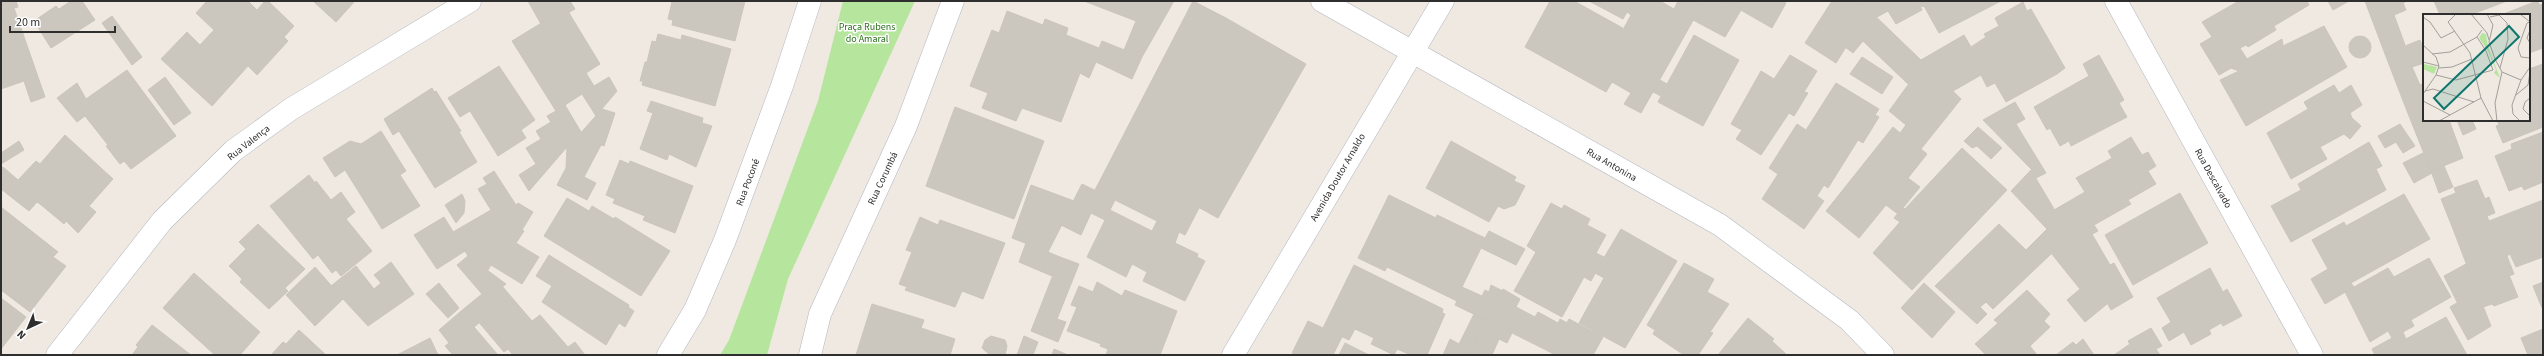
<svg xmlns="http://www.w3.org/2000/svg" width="2544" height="356" font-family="'Source Sans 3',sans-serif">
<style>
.green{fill:#b6e59e}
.building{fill:#cbc7bf;stroke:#cbc5ba}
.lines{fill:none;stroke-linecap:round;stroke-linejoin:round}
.street-casing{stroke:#b4b7c1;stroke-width:23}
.secondary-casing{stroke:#b4b7c1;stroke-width:23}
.street{stroke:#fff;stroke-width:22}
.secondary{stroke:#fff;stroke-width:22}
.labels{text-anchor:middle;stroke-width:3;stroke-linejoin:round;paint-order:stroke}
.park-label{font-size:10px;fill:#2c6e1b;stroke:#fff}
.street-label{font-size:10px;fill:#2e2e2e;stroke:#fff}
.inset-road{fill:none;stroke:#a29e99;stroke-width:1}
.view{fill:#0f766e;fill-opacity:0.15;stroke:#0f766e;stroke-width:2}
.inset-edge{fill:none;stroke:#2e2e2e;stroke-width:2}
</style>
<rect width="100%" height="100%" fill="#efe9e1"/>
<polygon class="green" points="843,1 915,1 788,279 767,355 720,355 729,340 818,101"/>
<g class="building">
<polygon points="1,1 16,1 18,7 14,8 45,97 31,102 24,81 1,89"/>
<polygon points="71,1 82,1 95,20 51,48 34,21 56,6 59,9"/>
<polygon points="207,1 248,1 257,10 265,1 268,1 294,26 284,37 288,41 257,75 248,66 212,106 161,59 187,32 200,45 214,30 196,13"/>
<polygon points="313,1 355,1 336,22"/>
<polygon points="528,1 570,1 575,9 568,13 566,8 541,24"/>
<polygon points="668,1 745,1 735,41 672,25 673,20 668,19 672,2"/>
<polygon points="1084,1 1174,1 1142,57 1124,50 1136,21"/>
<polygon points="1193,1 1226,18 1140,172 1161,185 1159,193 1161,196 1189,211 1199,208 1185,235 1095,190"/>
<polygon points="1550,1 1574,1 1673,56 1641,113 1624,104 1631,93 1612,82 1606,92 1525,47"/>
<polygon points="1589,1 1660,1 1674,9 1678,1 1704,1 1673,56 1624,28 1631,15 1627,12 1623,19"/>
<polygon points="1704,1 1725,1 1741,10 1725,37 1693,20"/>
<polygon points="1725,1 1783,1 1786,3 1772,28"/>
<polygon points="1832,1 1860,1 1869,10 1836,63 1805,43"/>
<polygon points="1865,1 1917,1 1922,10 1896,24 1888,11 1877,17 1862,3"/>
<polygon points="1918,1 2001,1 1939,33 1924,6 1921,7"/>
<polygon points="2239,1 2307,1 2309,5 2274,26 2276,30 2248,47 2246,45 2240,48 2247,59 2219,75 2200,44 2212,37 2202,22"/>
<polygon points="2328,1 2349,1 2333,10"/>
<polygon points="2365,1 2407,1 2403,3 2406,10 2394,15 2405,45 2385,54"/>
<polygon points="2434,1 2507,1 2470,15 2440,15"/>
<polygon points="2537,1 2540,5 2543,4 2543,48 2529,53 2529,15 2501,15"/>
<polygon points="2023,2 2027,11 2031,9 2065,68 2057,74 2006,102 1995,83 1987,87 1981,75 1953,91 1921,60 1964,35 1971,47 1986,37 1984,34 1999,26 1995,18"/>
<polygon points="566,8 600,64 586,73 594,86 609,77 617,91 596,116 582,94 565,105 581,132 567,147 547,116 556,111 512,41"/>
<polygon points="1869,10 1924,63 1908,84 1863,41 1853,53 1845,47"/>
<polygon points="1007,11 1043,25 1045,19 1068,28 1066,35 1099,48 1102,41 1142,57 1132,79 1096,62 1089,78 1080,73 1061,122 1022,108 1016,121 982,108 988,93 970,86 992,30 999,33"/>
<polygon points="112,16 142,57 132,65 102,23"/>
<polygon points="1226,18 1306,64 1218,218 1198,207 1189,211 1161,196 1159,193 1161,185 1140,172"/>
<polygon points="2324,26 2347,67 2246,126 2220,80 2239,71 2231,68 2282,39 2283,46"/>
<polygon points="658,34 681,40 682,35 731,49 715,106 642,85 643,81 640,81 645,62 647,62 652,41 656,42"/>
<polygon points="1694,35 1739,60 1703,126 1658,102 1661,96 1653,92 1660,80 1667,84"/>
<circle cx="2360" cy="47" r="11"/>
<polygon points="2420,40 2424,51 2424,63 2412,67 2420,85 2424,84 2424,105 2407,111 2385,54"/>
<polygon points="1790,55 1817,71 1804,92 1808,93 1794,116 1789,113 1761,155 1736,139 1742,130 1731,124 1761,71 1774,79"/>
<polygon points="2099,55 2124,100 2119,103 2127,117 2071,146 2069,141 2060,146 2050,128 2047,130 2034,107 2089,76 2083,64"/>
<polygon points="1862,57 1893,77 1882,94 1850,74"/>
<polygon points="1924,63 1961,99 1921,149 1927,154 1908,178 1920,187 1898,214 1886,205 1859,238 1826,211 1893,127 1900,133 1906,125 1889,111"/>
<polygon points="2543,64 2543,127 2503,143 2496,126 2499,125 2497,120 2529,120 2529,69"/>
<polygon points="499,66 535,120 521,130 526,138 498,156 470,111 460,117 448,98"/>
<polygon points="127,70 176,136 131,169 124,161 120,164 106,146 108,145 85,116 77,122 57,98 77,83 86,99"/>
<polygon points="165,77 191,113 174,125 148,90"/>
<polygon points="1836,83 1879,109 1875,115 1879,117 1863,143 1858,140 1828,188 1824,185 1817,196 1824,201 1804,229 1762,199 1778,174 1769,168 1797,124 1806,130"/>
<polygon points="2334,85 2339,93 2351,85 2362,105 2350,113 2352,118 2361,126 2350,139 2344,134 2320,147 2327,159 2291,179 2267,133 2308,109 2304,102"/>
<polygon points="432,88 434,92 436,91 461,131 459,132 477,162 435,188 399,131 393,135 384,119"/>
<polygon points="651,101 703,118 702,123 712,126 696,167 669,154 667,160 640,149 653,113 647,111"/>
<polygon points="2015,102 2025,119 2016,124 2046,173 2036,178 2032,170 1983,120"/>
<polygon points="2424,105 2424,120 2449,120 2463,158 2431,171 2407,111"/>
<polygon points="955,107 1044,141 1014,219 926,186"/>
<polygon points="602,109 615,113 604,146 578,136"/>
<polygon points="2457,120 2472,120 2476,129 2463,135"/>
<polygon points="551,122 567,147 529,191 519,175 536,164 526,148 541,139 536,131"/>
<polygon points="2400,124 2415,146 2403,153 2396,142 2385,148 2378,136"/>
<polygon points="1978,127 2002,148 1991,159 1977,146 1972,148 1964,141"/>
<polygon points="381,131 406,171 400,175 420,206 382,229 345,170 335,177 323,158 350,141 361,144"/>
<polygon points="2543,132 2543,182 2524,190 2522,186 2509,191 2495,156 2512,149 2511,144"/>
<polygon points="65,135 113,179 89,206 96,212 78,233 66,221 64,224 40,204 37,202 29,211 1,189 1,170 3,167 18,180 36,161 40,164"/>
<polygon points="578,136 601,145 584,177 596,183 587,200 557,185 566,168 567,147"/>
<polygon points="2131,137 2142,155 2148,152 2156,166 2148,171 2156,184 2128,200 2131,204 2094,225 2098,231 2074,244 2054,210 2085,192 2076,178 2112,158 2108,151"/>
<polygon points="19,141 24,150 1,164 1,153"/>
<polygon points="1451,141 1516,177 1514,181 1525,186 1515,205 1504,209 1498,206 1489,222 1426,188"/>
<polygon points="2369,142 2382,166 2376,169 2386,190 2291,242 2271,206 2301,190 2298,184"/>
<polygon points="1962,148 2007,190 1912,290 1873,253 1900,222 1894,218 1903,207 1905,209"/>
<polygon points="2423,153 2432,173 2414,183 2403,163"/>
<polygon points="620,160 629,164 630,161 693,186 675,233 643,220 645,216 613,203 615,199 606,195"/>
<polygon points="2444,166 2453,187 2439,193 2431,171"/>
<polygon points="2031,170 2070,236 1993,309 1986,302 1980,307 1987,314 1977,324 1935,286 1999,224 2026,250 2047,229 2011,191"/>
<polygon points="494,171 516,205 468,256 453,232 491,210 478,189 487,184 483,178"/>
<polygon points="309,175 315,183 316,181 331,200 341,192 355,212 346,219 372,251 341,276 336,270 332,273 318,255 313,259 270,206"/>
<polygon points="2477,180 2485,199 2489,197 2495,213 2453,229 2441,199 2456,193 2454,188"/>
<polygon points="1082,184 1115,200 1110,210 1152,231 1157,221 1179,232 1175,243 1198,254 1197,257 1205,261 1185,301 1143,281 1147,272 1132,264 1126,277 1087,257 1105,220 1091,213 1081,235 1061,225"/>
<polygon points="1031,185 1074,201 1048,252 1012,238"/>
<polygon points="2180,193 2208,243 2133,285 2105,235"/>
<polygon points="462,194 465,201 464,213 456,223 445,205"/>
<polygon points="2404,194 2430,239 2351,283 2354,287 2325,304 2311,279 2328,269 2312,240 2344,222 2346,226"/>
<polygon points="1389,195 1436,218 1437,215 1485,238 1489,231 1525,249 1516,265 1481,248 1462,287 1482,296 1485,290 1489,292 1491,285 1503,291 1486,320 1455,305 1457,301 1387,267 1385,271 1358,258"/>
<polygon points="567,198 589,211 592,206 614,219 615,217 670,251 641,296 544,236"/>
<polygon points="2543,200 2543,257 2516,267 2510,254 2507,256 2514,274 2476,289 2453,229 2487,216 2489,221"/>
<polygon points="518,203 533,212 522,230 504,218"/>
<polygon points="1551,203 1562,209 1564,205 1590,219 1587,225 1606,235 1596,253 1604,257 1591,281 1584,277 1562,317 1514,291 1536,252 1527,246"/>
<polygon points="1,207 58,252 53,257 66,266 30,312 1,290"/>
<polygon points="444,217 465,251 437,269 414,235"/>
<polygon points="920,217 938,225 940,220 1005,243 983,299 962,291 955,307 905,290 907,287 899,284 912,252 906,250"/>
<polygon points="504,218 524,231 516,243 539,257 522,284 491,265 488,270 469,256"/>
<polygon points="258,224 305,269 285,288 288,291 269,309 240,282 242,279 229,266 246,249 239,242"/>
<polygon points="1621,229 1677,261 1625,348 1579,323 1604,278 1595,273"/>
<polygon points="2092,234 2110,265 2114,263 2133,297 2111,310 2074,244"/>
<polygon points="2070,236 2107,304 2085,322 2067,300 2080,289 2051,253"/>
<polygon points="1026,243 1060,257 1052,276 1019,262"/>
<polygon points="549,255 629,305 628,307 634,311 625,327 619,323 606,345 542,302 552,286 536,276"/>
<polygon points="468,256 506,284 474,309 508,349 504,352 466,307 482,294 457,265"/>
<polygon points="1060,257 1079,264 1057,319 1066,322 1058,342 1031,331"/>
<polygon points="2429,258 2451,297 2411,320 2414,326 2392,338 2388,331 2370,342 2345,292 2388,268 2394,277"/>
<polygon points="391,262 414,294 368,326 331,286 356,266 374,289 381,283 374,275"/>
<polygon points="1684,263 1714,279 1707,292 1729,304 1710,332 1713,333 1698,355 1684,355 1653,334 1655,330 1647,325"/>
<polygon points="2466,264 2477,291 2457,302 2444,276"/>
<polygon points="1354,265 1443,309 1442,313 1445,314 1427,355 1411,355 1397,349 1394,355 1371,344 1374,338 1355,329 1349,340 1323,328"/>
<polygon points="315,267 343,299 315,326 286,295"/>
<polygon points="2210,268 2223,292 2227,289 2242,316 2223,326 2221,323 2209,330 2211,334 2191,345 2184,332 2169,341 2162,328 2171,322 2157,298"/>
<polygon points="194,273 260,332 240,355 215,355 163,308"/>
<polygon points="2509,275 2518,297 2494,306 2492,304 2483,307 2476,289"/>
<polygon points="1097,282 1122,296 1125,290 1177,311 1160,355 1106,355 1108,349 1100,346 1101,344 1067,331 1077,307 1071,305 1079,286 1093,292"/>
<polygon points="2543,282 2543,308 2542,308 2533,286"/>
<polygon points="439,283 459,308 448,318 426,294"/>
<polygon points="1924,283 1955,312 1932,338 1901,308"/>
<polygon points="502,286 532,321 540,315 568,347 575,342 585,355 513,355 474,309"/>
<polygon points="1503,289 1520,299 1516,307 1535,317 1538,312 1558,323 1560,319 1567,323 1550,352 1486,320"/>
<polygon points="2027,290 2050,314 2044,321 2050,327 2030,346 2037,355 1986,355 1975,344 1998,323 1994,320"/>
<polygon points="2477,291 2491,326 2468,340 2450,307"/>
<polygon points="1,298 26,317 1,349"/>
<polygon points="872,304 924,320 921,328 955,339 950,355 856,355"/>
<polygon points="466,307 479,323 474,327 498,355 453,355 445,346 449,343 439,330"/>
<polygon points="1474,314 1486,320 1468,355 1443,355 1450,339 1459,344"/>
<polygon points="2446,317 2467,355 2375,355 2372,349 2403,332 2406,339"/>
<polygon points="1748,318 1774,339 1772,341 1787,355 1718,355"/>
<polygon points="1569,319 1603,337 1593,355 1555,355 1550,352"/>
<polygon points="1486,320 1512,333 1507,343 1499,339 1492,355 1468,355"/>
<polygon points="1308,321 1342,337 1333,355 1296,355 1292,353"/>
<polygon points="152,325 191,355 132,355 138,347 136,345"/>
<polygon points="2151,328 2162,346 2156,349 2160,355 2136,355 2128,341"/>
<polygon points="2543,329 2543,355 2528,355 2521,338"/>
<polygon points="299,330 326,355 298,355 286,344"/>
<polygon points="991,336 1005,340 1007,346 1005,355 990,355 982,348 985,340"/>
<polygon points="1024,336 1038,342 1033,355 1017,355"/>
<polygon points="430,338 438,355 397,355"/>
<polygon points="2083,339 2094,355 2056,355 2073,342 2076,345"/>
<polygon points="283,342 286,344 298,355 271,355"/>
<polygon points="1345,343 1369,355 1339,355"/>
<polygon points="2130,344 2136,355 2114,355"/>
<polygon points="1054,349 1068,355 1052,355"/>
</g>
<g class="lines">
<g class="street-casing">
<g id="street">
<polyline points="1322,1 1720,225 1849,320 1883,355"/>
<polyline points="2116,1 2312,355"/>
<polyline points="57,355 162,221 233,151 291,109 470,1"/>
<polyline points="668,355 695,310 725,240 782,86 810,1"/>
<polyline points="810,355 820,314 906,126 953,1"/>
</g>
</g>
<g class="secondary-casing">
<polyline id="secondary" points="1233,355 1443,1"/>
</g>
<use href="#street" class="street"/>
<use href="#secondary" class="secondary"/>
</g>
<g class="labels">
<g class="park-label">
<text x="867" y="30">Praça Rubens<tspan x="867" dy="12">do Amaral</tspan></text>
</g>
<g class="street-label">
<text transform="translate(248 142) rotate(-38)" y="4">Rua Valença</text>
<text transform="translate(1612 164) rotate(30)" y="4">Rua Antonina</text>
<text transform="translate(1337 177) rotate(-60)" y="4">Avenida Doutor Arnaldo</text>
<text transform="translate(882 178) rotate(-65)" y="4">Rua Corumbá</text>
<text transform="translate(2214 178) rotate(61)" y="4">Rua Descalvado</text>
<text transform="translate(747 182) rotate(-69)" y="4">Rua Poconé</text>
</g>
</g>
<g transform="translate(2423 14)">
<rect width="107" height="107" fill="#efe9e1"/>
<path d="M59,19L63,20L65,33L77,64L71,59L73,56L65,37L56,24ZM0,50L14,53L11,60L0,55Z" fill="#b6e59e"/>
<path class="inset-road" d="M33,0L25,8L47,39L58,84L70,107M48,0L64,19L66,26M64,0L70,11L66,28L72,45L79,58L98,66M97,0L107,8M0,3L7,8L18,24L32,17M67,3L76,1L84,9L85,25L77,54M107,8L104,9L95,34L98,43L107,44M107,16L104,24L107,29M0,31L13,43L16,52L13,61L0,80M9,40L27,38L54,23L59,16M0,48L16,52M16,54L29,53L49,45M13,61L33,66L70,56L63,37L54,23M2,77L10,75L51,88M93,81L105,71L107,58M107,84L102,88L100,95L107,102M0,87L27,101M16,107L58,84M74,107L72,89L79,58M97,107L90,100L89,91L98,66L107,53"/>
<path class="view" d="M86,12L96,23L21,95L11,84Z"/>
<rect width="107" height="107" class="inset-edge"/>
</g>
<rect width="2544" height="356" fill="none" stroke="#2e2e2e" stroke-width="4"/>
<g transform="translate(28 328) rotate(224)" stroke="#ffffff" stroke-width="3" paint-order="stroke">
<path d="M0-3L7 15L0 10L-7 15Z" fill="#2e2e2e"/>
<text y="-6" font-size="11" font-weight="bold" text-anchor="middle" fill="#2e2e2e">N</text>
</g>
<path d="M10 26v6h105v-6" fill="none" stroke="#2e2e2e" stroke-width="2"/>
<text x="16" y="26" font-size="12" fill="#2e2e2e" stroke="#ffffff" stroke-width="3" paint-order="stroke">20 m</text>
</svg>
